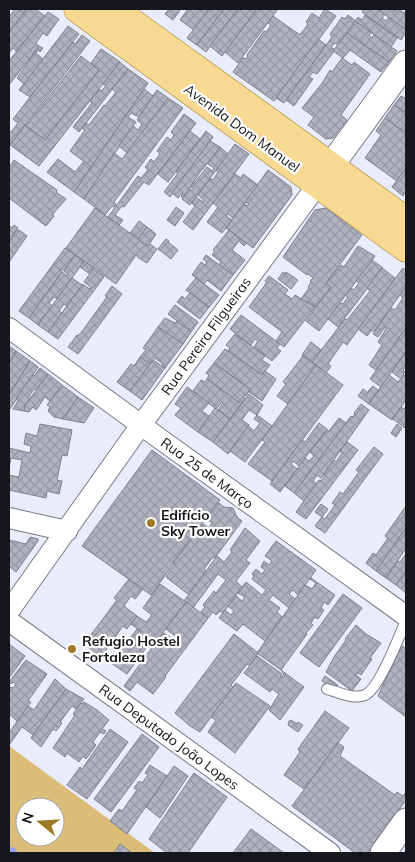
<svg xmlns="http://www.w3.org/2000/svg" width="415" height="862" font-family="Mulish,sans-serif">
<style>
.green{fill:#dcbc79;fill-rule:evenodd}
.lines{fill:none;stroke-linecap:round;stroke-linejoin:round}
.stream{stroke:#99a4f4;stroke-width:5.5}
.building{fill:url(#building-cross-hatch);stroke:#7e818d}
.service-casing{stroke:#787b87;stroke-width:12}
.minor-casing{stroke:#787b87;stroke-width:22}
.tertiary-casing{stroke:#787b87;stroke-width:27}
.primary-casing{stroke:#a48439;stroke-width:29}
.service{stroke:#fff;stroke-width:10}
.minor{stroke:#fff;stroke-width:20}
.tertiary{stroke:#fff;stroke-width:25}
.primary{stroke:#f7d991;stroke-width:28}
.poi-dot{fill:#9d7a25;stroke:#fff;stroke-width:2}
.labels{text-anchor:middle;stroke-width:4.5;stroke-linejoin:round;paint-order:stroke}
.street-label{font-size:14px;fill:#16171c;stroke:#fff}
.poi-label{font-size:14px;font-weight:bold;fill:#16171c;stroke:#fff;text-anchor:start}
</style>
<defs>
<pattern id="building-cross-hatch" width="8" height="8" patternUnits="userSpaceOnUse" patternTransform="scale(1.25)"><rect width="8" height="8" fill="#b0b2c0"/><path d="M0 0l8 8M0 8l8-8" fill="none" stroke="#9798a4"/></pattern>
</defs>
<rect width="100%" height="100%" fill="#e9ecfa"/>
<path class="green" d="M9,746L155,853H9ZM25,807H55V837H25Z"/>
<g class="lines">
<polyline class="stream" points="9,851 13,850 15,853"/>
</g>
<g class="building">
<polygon points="15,9 27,9 9,32 9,17"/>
<polygon points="27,9 35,9 45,16 16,51 13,48 9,53 9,32"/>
<polygon points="169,9 181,9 173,20 165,14"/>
<polygon points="188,9 209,9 194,30 180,20"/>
<polygon points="209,9 224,9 197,45 187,38"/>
<polygon points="224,9 238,9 206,52 197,45"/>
<polygon points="238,9 257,9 222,56 210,46"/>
<polygon points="257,9 278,9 238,63 225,52"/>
<polygon points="325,9 336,16 274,101 233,72 243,58 246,59 248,56 247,55 264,31 266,32 271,25 268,23 273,16 300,35 308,24 306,22 312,13 319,18"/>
<polygon points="364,9 377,9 385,14 382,18 386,21 389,17 406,30 406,32 401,40 362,12"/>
<polygon points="377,9 391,9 395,11 398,9 406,14 406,28 405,29"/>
<polygon points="48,12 59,19 47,36 43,33 36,43 39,46 9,85 9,61"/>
<polygon points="348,15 356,21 338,45 335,43 331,47 335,50 317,74 313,72 309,77 313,79 294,106 286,100 332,37 330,34 340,20 342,17 345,19"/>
<polygon points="365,15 397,38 391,47 355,21 358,17 362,20"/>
<polygon points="355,21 371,32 369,35 372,38 374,35 397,51 389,62 347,33"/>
<polygon points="68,26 79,34 30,97 19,90"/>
<polygon points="347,33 389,62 381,72 350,50 343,58 333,51"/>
<polygon points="82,35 90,41 10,145 9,130 11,132 18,123 13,119 73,42 75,44"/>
<polygon points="318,39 326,45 284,103 276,98"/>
<polygon points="39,46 43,48 40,52 38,50 36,53 43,59 24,84 17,78"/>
<polygon points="101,49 120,62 39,166 10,145 26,124 26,126 45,140 99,70 91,63"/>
<polygon points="81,56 99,70 45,140 26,126"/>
<polygon points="342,58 352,65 354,62 370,74 341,115 347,120 333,138 326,139 308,125 314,117 302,108 323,82 330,70 332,72"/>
<polygon points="120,62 128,69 79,132 73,127 92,103 90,101 99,89 102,91 106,85 103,84"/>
<polygon points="128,69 148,83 91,167 70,151 85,130 82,128 86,123 89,125 104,105 105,106 116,92 112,89"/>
<polygon points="144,89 153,96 139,117 131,113 128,117 136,122 84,199 74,192"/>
<polygon points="157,90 168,98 127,153 119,146 133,126 138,130 142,124 137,120"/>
<polygon points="401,96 406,99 406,113 394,105"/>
<polygon points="168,98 183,108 114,202 116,204 114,207 112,206 105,215 84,199 114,153 122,159"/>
<polygon points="394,105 406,113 406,133 385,118"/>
<polygon points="184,114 196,123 149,185 144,182 124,207 122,206 115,215 123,220 119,225 108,217 138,176 141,178 148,170 145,167 151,159 154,162 160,154 157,151 167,137 171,140 174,135 171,132"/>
<polygon points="385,118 406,133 406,168 397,181 365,158 381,135 376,131"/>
<polygon points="190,131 200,139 168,182 158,174"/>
<polygon points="206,131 213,137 170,197 164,192 178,173 176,172"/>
<polygon points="210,141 220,147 203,169 202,169 183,198 181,196 183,194 182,193 178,198 172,193"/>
<polygon points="235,144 249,154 193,230 183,222 195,206 192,203 196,197 203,202 204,200 198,195 210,178 213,180 218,172 216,170"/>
<polygon points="220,147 228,154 190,205 182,199 190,189 193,191 194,189 191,187 207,167 212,171 214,168 208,164"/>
<polygon points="58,159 75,172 84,161 91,167 74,192 47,172"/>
<polygon points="14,160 57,190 56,192 66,199 52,215 54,216 46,226 9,198 9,168"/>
<polygon points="406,168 406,191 403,196 392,187"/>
<polygon points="268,170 291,187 292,195 253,248 226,228 244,203 247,206 249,204 245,202"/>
<polygon points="235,174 241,178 243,174 258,185 233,218 228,214 226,216 232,220 222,233 207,222 218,207 213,203"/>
<polygon points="176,207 184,213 175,226 167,220"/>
<polygon points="95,208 148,246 150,244 157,249 147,263 137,257 138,256 136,255 116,284 66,248"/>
<polygon points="326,208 362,235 326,283 331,287 315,307 309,302 305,302 301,299 309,288 308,287 311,282 310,281 313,278 308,274 307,275 283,257 315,210"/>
<polygon points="139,221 147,227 138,239 130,233"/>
<polygon points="9,225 12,228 14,225 18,228 9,240"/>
<polygon points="147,227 156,234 148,246 138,239"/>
<polygon points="16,230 18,231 19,230 27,236 9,262 9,240 10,239 11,240"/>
<polygon points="229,230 246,243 244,246 239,241 232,250 245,260 233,275 219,265 221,262 212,255 215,251 213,250"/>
<polygon points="166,239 169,241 168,242 178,250 171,259 158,249"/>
<polygon points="358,246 375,256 319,331 306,321 331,287 326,283 341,265 344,267"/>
<polygon points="65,248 75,255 64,271 61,269 60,270 62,272 29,318 19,311"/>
<polygon points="75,255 84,261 57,299 54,297 49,303 52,306 38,325 29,318 62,272 67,276 68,274 64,271"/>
<polygon points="206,255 233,275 221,291 207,280 204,284 192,275 201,262 205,265 207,262 203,259"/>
<polygon points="372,260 383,268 338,327 328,319 340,303 343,304 348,297 345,295 351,288 354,290 359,283 356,281"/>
<polygon points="84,261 94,268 90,274 80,267"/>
<polygon points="382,268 395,278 347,345 343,342 328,364 331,366 326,373 312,362 345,319 347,320 370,291 367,288"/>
<polygon points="403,268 406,271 406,286 374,332 372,330 367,336 358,329"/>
<polygon points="93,269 104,277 58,339 48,332 82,285 82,284 90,289 91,287 84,282"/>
<polygon points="283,272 285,274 286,272 298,280 291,289 278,279"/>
<polygon points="269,276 288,290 285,294 292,299 295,295 315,307 284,347 276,341 282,332 249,307 267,282 265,281"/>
<polygon points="72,278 82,285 67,306 64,304 59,311 62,313 48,332 38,325"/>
<polygon points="196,278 219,295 209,307 186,290"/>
<polygon points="112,286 122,294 78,354 68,347 77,335 78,336 83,330 107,297 105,296"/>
<polygon points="406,286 406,328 376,370 369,365 382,345 378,342 386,329 385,327 378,337 373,334 391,308 395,310 403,298 400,295"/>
<polygon points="190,293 209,307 200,319 177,302 182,296 185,299"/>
<polygon points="175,305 198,322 191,332 168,314"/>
<polygon points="241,315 280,344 277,348 281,351 272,361 254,347 258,341 255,339 251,345 230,329"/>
<polygon points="165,318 175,323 177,321 191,332 183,344 158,327"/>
<polygon points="158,327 183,344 165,368 161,366 163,364 155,358 150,364 140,357 146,350 143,348"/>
<polygon points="406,328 406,351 381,387 370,379"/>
<polygon points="235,334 265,356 262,360 270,365 262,375 228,351 230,348 226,345"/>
<polygon points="311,342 321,350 312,362 302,355"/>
<polygon points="9,346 16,351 9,364"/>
<polygon points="225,349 262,375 265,371 276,379 262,401 249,392 251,390 214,363"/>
<polygon points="16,351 30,361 9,395 9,364"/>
<polygon points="406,351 406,366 403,370 405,372 401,379 392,372"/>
<polygon points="303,356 316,365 288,404 277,396 286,384 283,382"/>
<polygon points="140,357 150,364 130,391 117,382 131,364 134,366"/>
<polygon points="153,360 165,368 142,400 130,391"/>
<polygon points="30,361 38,367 10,409 9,409 9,395"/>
<polygon points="214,363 250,389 246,396 244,395 243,396 245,398 241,404 207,379 209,375 206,373"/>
<polygon points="316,365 343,385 272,481 248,464 265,442 262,440"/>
<polygon points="40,368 48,374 36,390 34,389 29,396 31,398 25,405 24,411 13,409 18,401 16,399 32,375 34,376"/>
<polygon points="48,374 62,385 50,401 45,397 36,410 33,407 29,412 24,411 25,405"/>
<polygon points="389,375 398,382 404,375 406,377 406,400 392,420 369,404"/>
<polygon points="207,379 241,404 230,419 218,410 223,403 222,402 216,409 193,391 201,380 205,382"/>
<polygon points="62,385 78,397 63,419 54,417 48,411 50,407 47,405"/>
<polygon points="373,386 378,390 369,404 358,396 363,389 368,393 368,391"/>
<polygon points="187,387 209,403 202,411 209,416 198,432 175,415 181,408 175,404"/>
<polygon points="249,394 263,405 257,415 249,410 242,420 249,425 228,454 213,442"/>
<polygon points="78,397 94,408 84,423 63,419"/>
<polygon points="361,404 369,410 321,478 317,475 313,481 317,484 304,501 294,493 351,416 353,417 355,414 354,413"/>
<polygon points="406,406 406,425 405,428 393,419 401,407 404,409"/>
<polygon points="215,408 230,419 213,442 198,432"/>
<polygon points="257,415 272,426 245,462 230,451 248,426 254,431 260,423 254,419"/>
<polygon points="339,418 346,423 294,493 285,486 305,458 309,461 314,456 310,452 327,430 329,431"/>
<polygon points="319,423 327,429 299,466 293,461 291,464 297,469 280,492 270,484 302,440 305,442"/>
<polygon points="40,424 72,430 67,456 62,455 57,480 62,481 59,494 47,491 46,498 9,490 9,475 19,477 22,460 11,458 9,469 9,448 30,453 31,446 24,444 26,433 37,436"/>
<polygon points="397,424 402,428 396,437 391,433"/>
<polygon points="347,442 358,450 306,519 296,512 319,480 321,481 325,475 324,474 334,460 336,462 342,453 340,451"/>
<polygon points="374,447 383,454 325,533 315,526 322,517 325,519 335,505 332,503 333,502 340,492 343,494 359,472 356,470"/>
<polygon points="152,450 220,500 173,562 174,563 151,595 82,546"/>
<polygon points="219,503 224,507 233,508 237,517 242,521 215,558 213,557 204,569 206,571 189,595 166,577 175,564 174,562 203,524 209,528 212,523 207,519"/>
<polygon points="321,504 328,509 322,517 315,512"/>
<polygon points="406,506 406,528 376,571 366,563 373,553 376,555 388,538 385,536"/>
<polygon points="245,528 260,541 246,560 250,563 236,581 242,587 223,613 220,611 216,615 213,612 208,618 200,613 205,607 203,605 214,591 216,593 226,580 218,574 193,608 184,601 217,556 224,562 232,552 230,550"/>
<polygon points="406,528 406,548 386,578 376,571"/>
<polygon points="30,537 38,539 38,541 16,572 10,567 9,569 9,540 26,544"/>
<polygon points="276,541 316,570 298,595 293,590 289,594 295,599 289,608 273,595 269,600 280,608 277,612 282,617 265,641 243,624 237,631 219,618 225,610 231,615 234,611 228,606 236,596 242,601 245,597 238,593 246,582 262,595 266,590 252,579 254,576 252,574 256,569 262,574 265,570 261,567 264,561 269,565 272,561 265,556"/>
<polygon points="406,554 406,571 396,585 386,578 398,561 400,562"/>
<polygon points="406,571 406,593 396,585"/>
<polygon points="311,578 335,595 328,605 324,602 321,608 324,610 318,619 315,617 311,623 313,625 306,633 307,634 281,670 257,653 305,585 312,589 316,583 310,579"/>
<polygon points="129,579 143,589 135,599 131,596 124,606 137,616 127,629 123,626 101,657 84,644 117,600 114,598"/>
<polygon points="160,584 186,602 155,643 152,640 127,674 111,663 137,629 142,632 131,624 137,616 146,622 152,615 143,608"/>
<polygon points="343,594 362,608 319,667 300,653"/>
<polygon points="186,602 208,618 165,676 166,677 153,694 137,682 130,691 124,686 162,634 164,633 176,641 178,638 166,629"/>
<polygon points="356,625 366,634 381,643 370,658 372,659 361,675 358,673 356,675 361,679 352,691 326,672 334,657 346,640 345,639"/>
<polygon points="234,634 257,652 258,654 249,665 247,664 231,685 233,687 200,732 190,726 175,713"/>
<polygon points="9,644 25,656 9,678"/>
<polygon points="401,645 406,649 406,717 378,696"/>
<polygon points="257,656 282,674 280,677 282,677 284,674 281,670 304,687 280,720 269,710 279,694 272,689 270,692 244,673"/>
<polygon points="26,660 47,674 28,701 31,702 17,721 9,714 9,687 13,688 16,684 13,682 11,684 9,682"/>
<polygon points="325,676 338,685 334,690 322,681"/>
<polygon points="55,679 66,689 33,735 22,727 9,745 9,733 28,706 34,710"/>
<polygon points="236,683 270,706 235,753 208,732 216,720 211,717"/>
<polygon points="66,689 84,699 76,709 72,706 60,722 62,723 56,731 53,729 41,747 31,738"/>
<polygon points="84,702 97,710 109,720 102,729 106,731 104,734 100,732 93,742 96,745 86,759 83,756 79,762 67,753 65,757 53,748 75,715 73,714 81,703 83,704"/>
<polygon points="325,711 349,728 304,789 284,775 300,752 298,749"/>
<polygon points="291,720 297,724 298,722 303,725 298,732 288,725 289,721"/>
<polygon points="110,729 128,742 87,799 67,785 80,767 82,769"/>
<polygon points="142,734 159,747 111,812 94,799"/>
<polygon points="338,743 344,747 340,756 395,795 397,792 403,796 406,792 406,800 368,853 355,853 292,806"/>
<polygon points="150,765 167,776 127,834 110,821 119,809 122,811 137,790 134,788 139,781 142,783 148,775 145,773"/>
<polygon points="174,766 188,776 160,818 146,807"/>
<polygon points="194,773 227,797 188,853 167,853 149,839"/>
<polygon points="251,829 284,853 233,853"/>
<polygon points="120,844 132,853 114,853"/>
</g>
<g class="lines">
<g class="service-casing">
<path id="service" d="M327,689C338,692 354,700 365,695C379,689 400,635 406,620"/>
</g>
<g class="minor-casing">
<g id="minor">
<polyline points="9,328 156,436 406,616"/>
<polyline points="9,518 67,531"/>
<polyline points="9,611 141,425 318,184"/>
<polyline points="9,621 330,853"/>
</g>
</g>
<g class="tertiary-casing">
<g id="tertiary">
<polyline points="319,182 406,63"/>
<polyline points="383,853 406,821"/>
</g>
</g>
<g class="primary-casing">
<g id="primary">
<polyline points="78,9 406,248"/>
<polyline points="113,9 406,221"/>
</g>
</g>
<use href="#service" class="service"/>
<use href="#minor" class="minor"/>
<use href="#tertiary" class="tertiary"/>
<use href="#primary" class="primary"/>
</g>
<g class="poi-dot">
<circle cx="151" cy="523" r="5"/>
<circle cx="72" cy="649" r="5"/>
</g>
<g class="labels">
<g class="street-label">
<text transform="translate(242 128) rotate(36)" y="5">Avenida Dom Manuel</text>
<text transform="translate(206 336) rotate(-54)" y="5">Rua Pereira Filgueiras</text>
<text transform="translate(207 473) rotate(36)" y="5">Rua 25 de Março</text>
<text transform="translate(169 737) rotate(36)" y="5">Rua Deputado João Lopes</text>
</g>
<g class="poi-label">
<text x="161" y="520">Edifício<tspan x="161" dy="16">Sky Tower</tspan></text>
<text x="82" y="646">Refugio Hostel<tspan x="82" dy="16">Fortaleza</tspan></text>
</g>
</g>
<rect width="415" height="862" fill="none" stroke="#16171c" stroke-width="20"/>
<g transform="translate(40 822) rotate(288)"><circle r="24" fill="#ffffff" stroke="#a2a2a4"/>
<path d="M0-4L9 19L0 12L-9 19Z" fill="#9d7a25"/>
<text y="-8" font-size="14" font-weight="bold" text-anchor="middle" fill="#16171c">N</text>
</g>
</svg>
